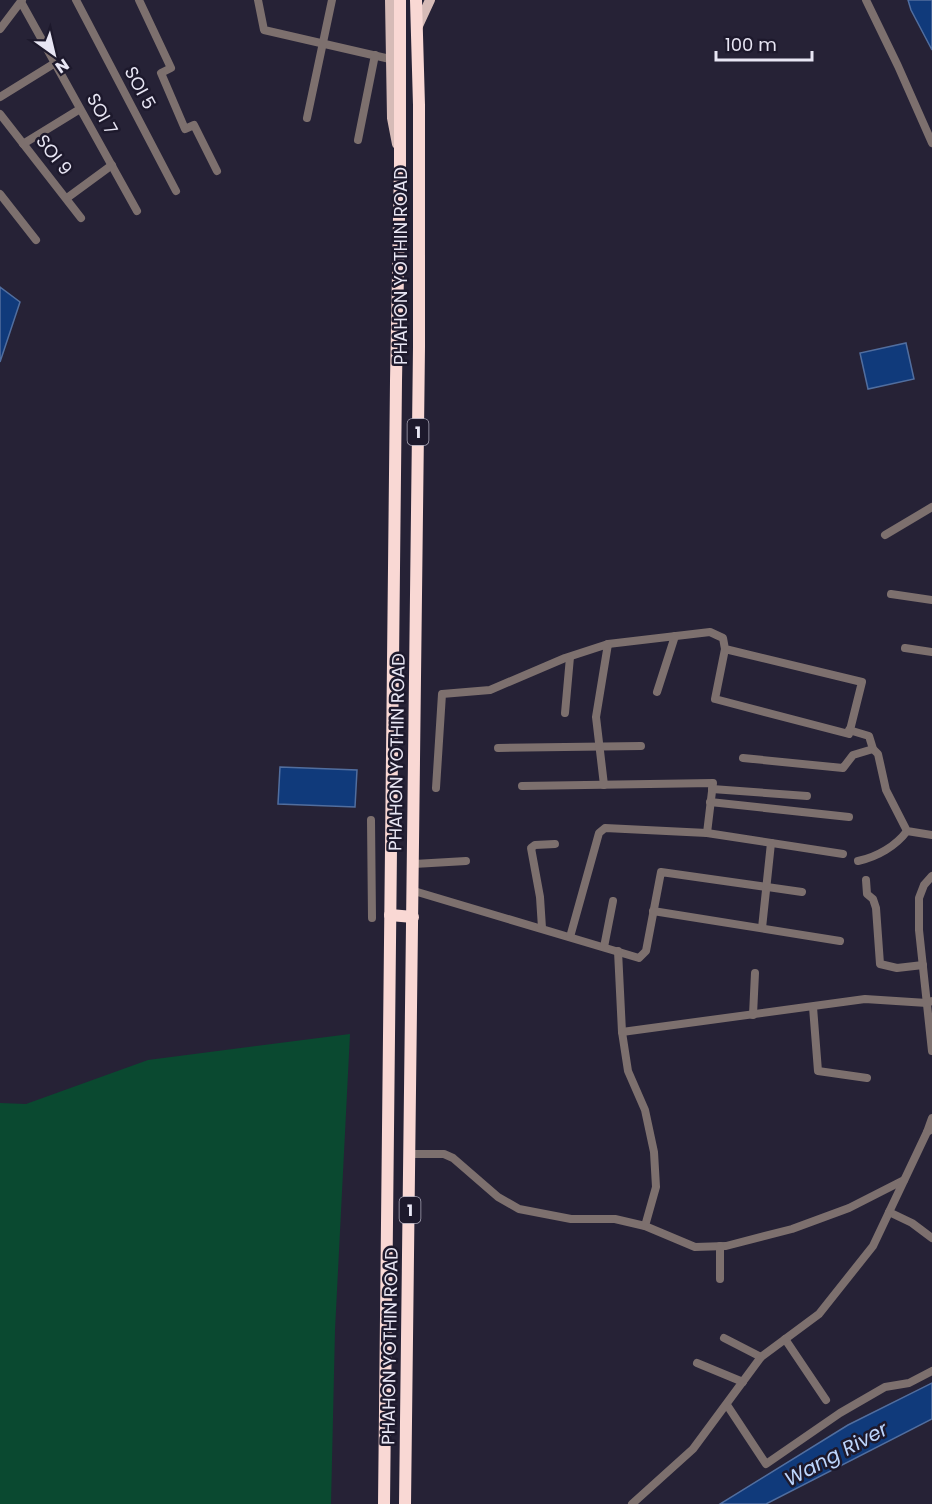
<svg xmlns="http://www.w3.org/2000/svg" width="932" height="1504" font-family="Poppins,sans-serif">
<style>
.green{fill:#0a4930}
.water{fill:#103a7b;stroke:#516e9f;stroke-width:1.5}
.lines{fill:none;stroke-linecap:round;stroke-linejoin:round}
.minor{stroke:#7d706e;stroke-width:8}
.major{stroke:#d6bbb7;stroke-width:10}
.highway{stroke:#f9d8d4;stroke-width:12}
.labels{text-anchor:middle;stroke-width:5;stroke-linejoin:round;paint-order:stroke}
.shield{fill:#1d192c;stroke:#aba8b8;stroke-width:1.5}
.shield-label{font-size:16px;font-weight:bold;fill:#e8e6f4}
.street-label{font-size:18px;fill:#e8e6f4;stroke:#1d192c}
.water-label{font-size:20px;font-style:italic;fill:#bdd5fc;stroke:#1d192c}
</style>
<rect width="100%" height="100%" fill="#262236"/>
<polygon class="green" points="350,1034 335,1330 331,1504 0,1504 0,1103 26,1104 148,1060"/>
<g class="water">
<polygon points="908,0 932,0 932,50 911,10"/>
<polygon points="0,287 20,302 0,362"/>
<polygon points="906,343 914,379 868,389 860,353"/>
<polygon points="280,767 357,770 355,807 278,804"/>
<polygon points="932,1383 932,1419 766,1504 720,1504 848,1425"/>
</g>
<g class="lines">
<g class="minor">
<polyline points="76,0 176,191"/>
<polyline points="139,0 171,68 161,73 185,129 194,125 217,171"/>
<polyline points="258,0 264,30 390,59"/>
<polyline points="866,0 898,66 932,143"/>
<polyline points="21,2 137,211"/>
<polyline points="0,29 22,0"/>
<polyline points="0,97 55,63"/>
<polyline points="0,114 81,218"/>
<polyline points="307,118 332,0"/>
<polyline points="358,140 375,55"/>
<polyline points="23,144 80,109"/>
<polyline points="0,194 36,240"/>
<polyline points="67,198 112,165"/>
<polyline points="885,535 932,507"/>
<polyline points="891,594 932,600"/>
<polyline points="905,648 932,652"/>
<polyline points="657,692 675,636"/>
<polyline points="565,713 570,657"/>
<polyline points="849,730 869,736 873,749 878,754 886,790 907,831 932,835"/>
<polyline points="498,748 641,746"/>
<polyline points="743,758 843,768 853,755 873,749"/>
<polyline points="604,785 596,717 608,644"/>
<polyline points="522,786 713,783 707,833"/>
<polyline points="436,788 442,694 490,690 565,658 608,644 710,632 723,638 725,649 715,699 849,734 862,682 725,649"/>
<polyline points="712,789 807,796"/>
<polyline points="710,802 849,817"/>
<polyline points="371,820 372,918"/>
<path d="M858,861C877,857 896,846 907,831"/>
<polyline points="414,864 466,861"/>
<polyline points="932,876 924,885 919,898 919,930 932,1051"/>
<polyline points="866,880 867,894 873,899 876,908 880,964 897,968 923,965"/>
<polyline points="414,891 639,958 646,951 661,872 802,892"/>
<polyline points="653,911 840,941"/>
<polyline points="542,928 540,897 531,848 535,845 555,844"/>
<polyline points="762,928 771,843"/>
<polyline points="570,937 599,833 605,828 707,833 843,854"/>
<polyline points="604,947 613,901"/>
<polyline points="618,951 622,1032 628,1071 645,1110 654,1152 656,1187 645,1226"/>
<polyline points="813,1007 818,1071 867,1078"/>
<polyline points="753,1015 755,973"/>
<polyline points="622,1032 865,999 927,1003 932,1001"/>
<polyline points="927,1132 932,1118"/>
<polyline points="411,1154 444,1154 453,1158 498,1197 519,1209 571,1219 615,1219 645,1226 695,1247 726,1246 792,1229 849,1208 904,1180"/>
<polyline points="889,1212 912,1223 932,1238"/>
<polyline points="720,1279 720,1246"/>
<polyline points="724,1338 761,1357"/>
<polyline points="785,1339 826,1400"/>
<polyline points="697,1363 743,1382"/>
<polyline points="727,1405 766,1464 840,1413 885,1387 909,1383 932,1371"/>
<polyline points="632,1504 693,1449 761,1357 819,1314 873,1246 927,1132 932,1129"/>
</g>
<g class="major">
<polyline points="390,0 392,118 397,144"/>
<polyline points="418,26 430,0"/>
</g>
<g class="highway">
<polyline points="390,915 413,917"/>
<polyline points="384,1504 396,381 400,165 400,0"/>
<polyline points="405,1504 419,347 419,105 416,0"/>
</g>
</g>
<g class="labels">
<g class="shield">
<rect x="407.5" y="419" width="21" height="26" rx="4.5"/>
<rect x="399.5" y="1197" width="21" height="26" rx="4.5"/>
</g>
<g class="shield-label">
<text x="418" y="438">1</text>
<text x="410" y="1216">1</text>
</g>
<g class="street-label">
<text transform="translate(140 88) rotate(62)" y="6">SOI 5</text>
<text transform="translate(102 114) rotate(61)" y="6">SOI 7</text>
<text transform="translate(54 155) rotate(52)" y="6">SOI 9</text>
<text transform="translate(401 266) rotate(-90)" y="6">PHAHON YOTHIN ROAD</text>
<text transform="translate(397 752) rotate(-89)" y="6">PHAHON YOTHIN ROAD</text>
<text transform="translate(390 1346) rotate(-89)" y="6">PHAHON YOTHIN ROAD</text>
</g>
<g class="water-label">
<text transform="translate(836 1454) rotate(-28)" y="7">Wang River</text>
</g>
</g>
<g transform="translate(54 54) rotate(146)" stroke="#1d192c" stroke-width="4.5" paint-order="stroke">
<path d="M0-4.5L10 22L0 15L-10 22Z" fill="#e8e6f4"/>
<text y="-9" font-size="16" font-weight="bold" text-anchor="middle" fill="#e8e6f4">N</text>
</g>
<path d="M716 51v9h96v-9" fill="none" stroke="#e8e6f4" stroke-width="3"/>
<text x="725" y="51" font-size="18" fill="#e8e6f4" stroke="#1d192c" stroke-width="4.5" paint-order="stroke">100 m</text>
</svg>
